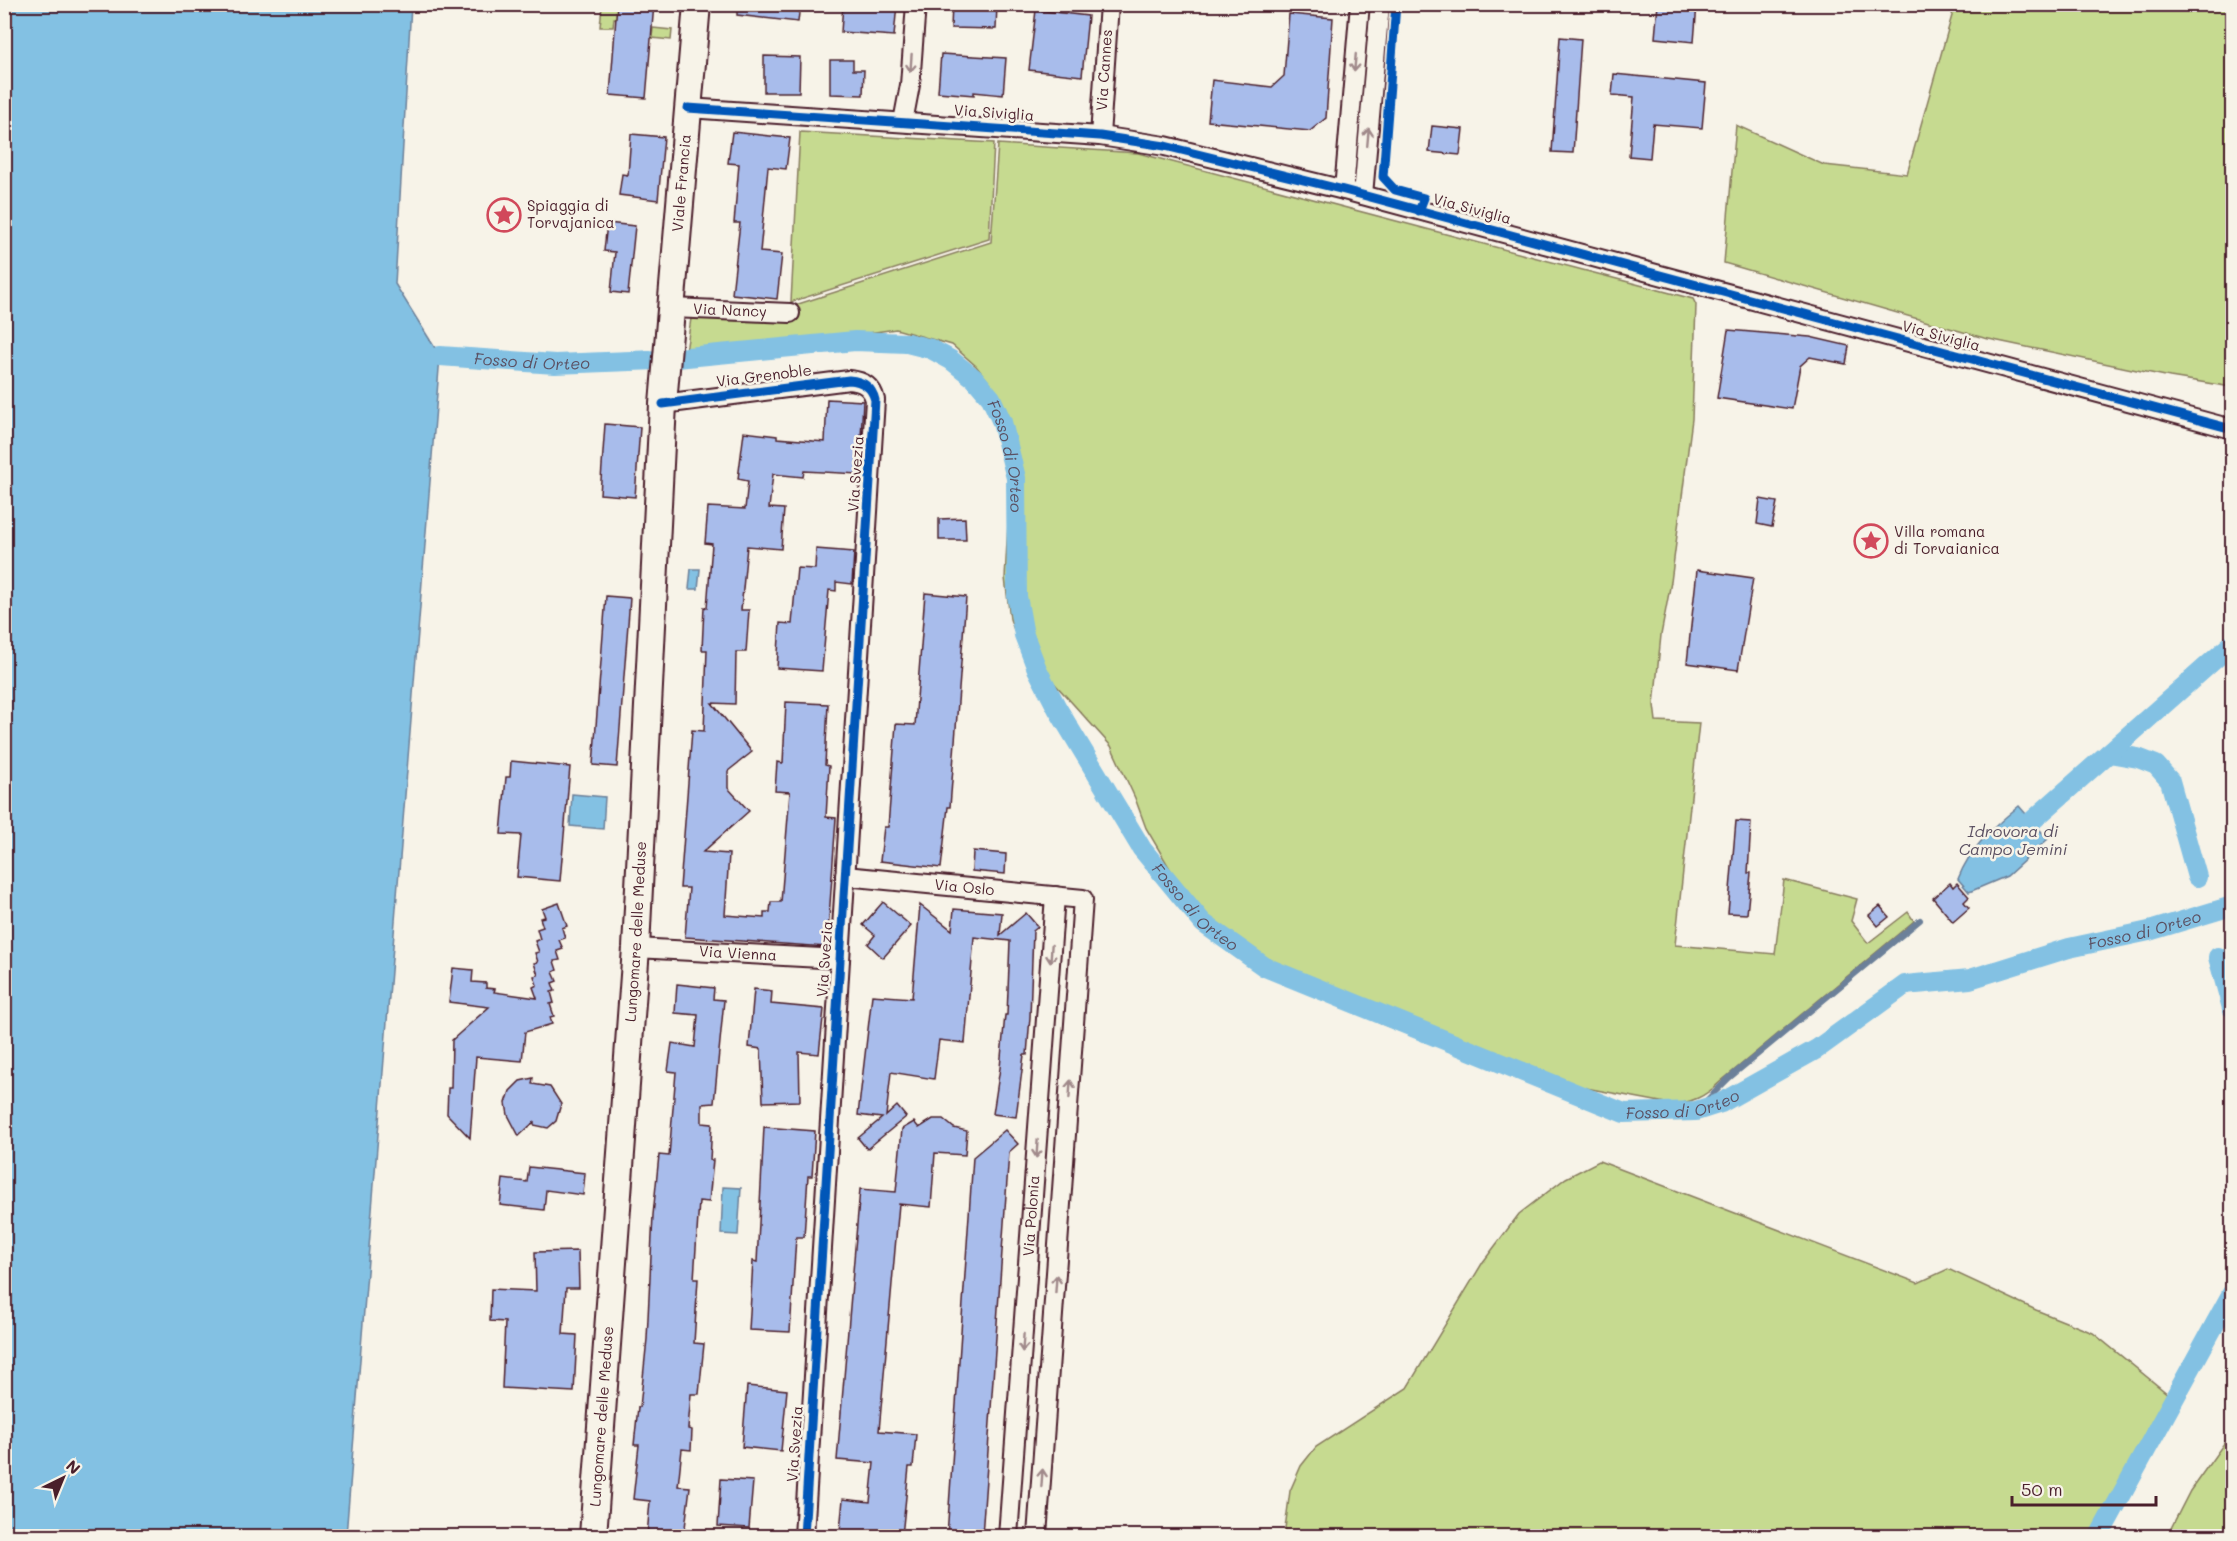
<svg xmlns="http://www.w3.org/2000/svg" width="2237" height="1541" font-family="Mali,sans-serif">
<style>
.green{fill:#c6da90;stroke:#887c5e;stroke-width:1.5}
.water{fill:#83c1e3;stroke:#6c8099;stroke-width:1.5}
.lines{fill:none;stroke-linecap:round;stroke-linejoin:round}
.stream{stroke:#6c8099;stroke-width:6}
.canal{stroke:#83c1e3;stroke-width:20}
.building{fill:#a8bceb;stroke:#4a1f2b;stroke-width:1.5}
.minor-casing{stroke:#4a1f2b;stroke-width:22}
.secondary-casing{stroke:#4a1f2b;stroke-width:30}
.minor{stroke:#f7f3e8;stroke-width:18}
.secondary{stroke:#f7f3e8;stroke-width:26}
.cycleway-casing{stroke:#f7f3e8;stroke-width:13}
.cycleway{stroke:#0057b8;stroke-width:9}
.oneway{stroke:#a0898a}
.labels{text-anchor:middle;stroke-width:5;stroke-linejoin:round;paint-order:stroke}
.street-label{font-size:15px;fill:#4a1f2b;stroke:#f7f3e8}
.poi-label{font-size:15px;fill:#4a1f2b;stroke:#f7f3e8;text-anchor:start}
.water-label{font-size:16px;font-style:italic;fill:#5b5062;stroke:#f7f3e8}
</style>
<rect width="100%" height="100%" fill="#f7f3e8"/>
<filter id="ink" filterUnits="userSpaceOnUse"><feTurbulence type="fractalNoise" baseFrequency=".0167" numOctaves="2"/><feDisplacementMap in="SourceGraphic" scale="12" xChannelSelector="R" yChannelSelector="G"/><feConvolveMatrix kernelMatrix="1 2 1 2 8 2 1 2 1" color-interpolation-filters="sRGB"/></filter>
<g filter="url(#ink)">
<g class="green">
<polygon points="605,5 631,7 630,19 614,18 613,27 600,27 602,6"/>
<polygon points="1955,5 2232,5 2232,387 2170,377 1984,338 1724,263 1736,125 1824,165 1907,174"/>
<polygon points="653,28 672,30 671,40 652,38"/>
<polygon points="800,132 994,143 989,239 791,302"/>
<path d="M998,144L1138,153L1693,299L1696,305L1692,419L1671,582L1661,635L1654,705L1656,721L1699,723L1675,945L1775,954L1784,880L1857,899L1851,921L1868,943L1908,912L1914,921L1720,1082C1705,1097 1691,1103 1671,1104L1570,1085L1530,1070L1482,1063L1379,1023L1317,984L1264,961L1220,929L1183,891L1146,828L1135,798L1111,746L1027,653L1017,638L1010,619L1005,578L1011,468L1007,431L993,387L976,366L952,345L896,329L819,340L686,352L692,312L789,307L991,242Z"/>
<polygon points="1599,1161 1918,1283 1948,1269 2036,1310 2093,1333 2169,1395 2131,1469 2092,1536 1284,1536 1290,1491 1301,1466 1316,1447 1407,1388 1483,1262 1519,1214 1566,1178"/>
<polygon points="2232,1432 2232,1536 2167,1536 2190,1491"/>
</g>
<g class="water">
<polygon points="5,4 411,5 395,284 440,356 346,1536 5,1536"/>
<polygon points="691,569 700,569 698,589 689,589"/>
<polygon points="572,794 605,797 603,829 570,826"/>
<path d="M2019,806L2048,839L2007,876L1969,892L1958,879C1970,848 1993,827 2019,806Z"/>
<polygon points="723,1187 741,1188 738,1235 721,1234"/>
</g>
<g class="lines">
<polyline class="stream" points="1696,1111 1729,1078 1920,920"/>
<g class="canal">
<path id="s1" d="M440,356L555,364L656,360L855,341L907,343L931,349L951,360L975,379L991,398L1002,422L1016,478L1017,596L1024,635L1037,669L1057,708L1142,849L1203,923L1265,967L1624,1113L1696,1111L1721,1103L1817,1049L1905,985L1970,979L2069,948L2149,931L2232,906"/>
<polyline points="2109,753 2138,758 2156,765 2170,781 2197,877"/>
<polyline points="2032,821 2232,644"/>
<polyline points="2218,957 2232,1008"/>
<polyline points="2099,1536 2232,1293"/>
</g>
</g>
<g class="building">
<polygon points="617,4 654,4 646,98 610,95"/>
<polygon points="737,4 800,4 798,22 737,15"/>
<polygon points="843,4 897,4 894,36 841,32"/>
<polygon points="952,4 997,4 996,29 951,28"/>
<polygon points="1658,4 1697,4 1694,42 1655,38"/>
<polygon points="1036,10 1088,16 1082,76 1029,70"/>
<polygon points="1289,14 1333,18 1326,118 1310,131 1208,121 1212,80 1272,87 1284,76"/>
<polygon points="1560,37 1581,39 1573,153 1552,152"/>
<polygon points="941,54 1006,58 1003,95 974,92 974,95 938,92"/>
<polygon points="764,56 800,57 799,92 764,92"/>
<polygon points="830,60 853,60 853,70 864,70 863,95 830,94"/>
<polygon points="1614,74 1706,83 1702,128 1653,124 1650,158 1629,156 1634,97 1612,95"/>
<polygon points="1432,126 1463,129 1460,155 1429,152"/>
<polygon points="732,132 790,138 786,169 768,167 760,252 782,254 777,299 732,294 740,223 734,223 739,164 728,163"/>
<polygon points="631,134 664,137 658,200 619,195 622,174 628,175"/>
<polygon points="607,223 635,226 628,294 611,292 615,252 604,251"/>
<polygon points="1728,330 1810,337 1849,346 1846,364 1810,357 1800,366 1792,409 1717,398"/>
<polygon points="827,399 863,401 859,474 804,471 803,477 773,474 769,508 784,509 781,549 747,546 741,610 749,610 746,652 736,652 735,704 712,703 752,752 728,771 728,788 749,811 703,852 729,854 725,915 764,918 764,912 770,912 771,902 781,902 790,792 775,791 777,762 783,763 786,702 828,704 825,765 829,766 826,817 836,818 827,947 685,937 689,888 680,888 692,730 704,731 707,650 702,650 704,607 707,608 712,544 705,543 708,507 745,509 748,481 738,479 744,432 777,436 777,438 825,442"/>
<polygon points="605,424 640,427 635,497 600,494"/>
<polygon points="1760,499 1777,502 1772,527 1757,524"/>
<polygon points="965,518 966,540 939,540 939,519"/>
<polygon points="816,549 854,552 852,584 836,582 836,591 829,590 822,671 777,668 780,623 792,624 797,568 815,569"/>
<polygon points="1697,570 1753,578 1738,670 1687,663"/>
<polygon points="925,593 966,597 950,807 948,807 941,868 880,861 884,827 888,827 896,724 915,725"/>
<polygon points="606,596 630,598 617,767 593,765"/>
<polygon points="511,761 570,767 560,881 517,877 521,835 501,834 506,777 510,777"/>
<polygon points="1736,821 1751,822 1748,873 1751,873 1747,914 1728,913"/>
<polygon points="973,851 1006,854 1005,874 972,871"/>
<polygon points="1950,883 1953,887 1957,883 1969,897 1964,902 1969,908 1953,922 1933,898"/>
<polygon points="883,902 911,926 883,958 868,944 875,935 863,925"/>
<polygon points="559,903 567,926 562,928 565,938 559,940 563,949 557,951 560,960 554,961 557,970 553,972 557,981 552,983 555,991 551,992 554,1003 550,1004 554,1016 550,1017 552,1024 525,1032 522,1061 476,1057 470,1138 447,1114 448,1088 451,1088 452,1040 489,1007 449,1002 453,968 473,970 472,982 486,983 486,988 495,989 494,992 537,998 533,987 537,985 534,976 538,975 534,963 538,962 535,953 539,952 535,941 540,939 537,929 543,927 540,918 545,917 542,909"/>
<polygon points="920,905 952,930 954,909 1002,913 1000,935 1026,913 1038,927 1033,931 1030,1017 1027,1055 1024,1055 1016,1117 993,1114 1000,1068 1005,1015 1007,1015 1010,941 974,937 965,1043 939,1040 934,1079 891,1072 886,1116 897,1106 906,1117 867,1149 858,1138 882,1118 858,1115 872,995 912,998"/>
<polygon points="1880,906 1889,917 1878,926 1869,915"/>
<polygon points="677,984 714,988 713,999 724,1000 714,1103 702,1104 702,1123 712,1124 710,1160 713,1160 709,1202 699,1201 694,1279 698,1279 694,1343 704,1344 699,1394 691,1394 688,1429 692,1430 691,1450 682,1449 678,1486 690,1487 684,1536 647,1536 650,1501 633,1499 639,1445 634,1445 638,1407 640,1407 647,1339 653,1215 659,1155 669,1156 676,1072 668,1071 672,1043 695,1047 698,1015 675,1013"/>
<polygon points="754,989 772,991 771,1004 824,1009 819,1054 799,1052 800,1101 763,1102 761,1049 749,1047"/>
<polygon points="533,1078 532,1084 550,1087 561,1104 556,1121 548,1128 534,1125 534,1122 519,1136 508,1115 506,1103 510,1091 520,1081"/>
<polygon points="933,1119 943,1119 954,1128 967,1131 965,1155 935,1153 931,1207 899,1204 879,1431 916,1434 913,1467 909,1467 902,1536 865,1536 866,1534 840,1531 843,1499 870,1502 874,1463 837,1460 860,1189 896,1192 902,1129 914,1122 919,1128"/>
<polygon points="764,1127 815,1131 812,1176 808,1176 804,1237 796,1237 790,1332 749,1330 753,1261 757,1262"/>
<polygon points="1005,1130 1018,1144 1009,1152 982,1536 947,1536 973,1157"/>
<polygon points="529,1167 585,1173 583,1195 546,1190 544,1210 500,1205 503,1179 527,1182"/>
<polygon points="578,1251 579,1288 566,1288 563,1334 577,1335 574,1392 502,1388 505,1322 490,1321 491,1289 536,1291 535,1252"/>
<polygon points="747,1386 787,1390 781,1451 742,1447"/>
<polygon points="721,1479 753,1481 749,1528 718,1526"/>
</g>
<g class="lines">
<g class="minor-casing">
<g id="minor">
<polyline points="688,108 1100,136 1165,146 1344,190 2232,429"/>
<polyline points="903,122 910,85 916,4"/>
<path id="s2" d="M1100,136L1109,4"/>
<polyline points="1344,190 1360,4"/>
<polyline points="1363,195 1380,4"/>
<path id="s3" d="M672,308L790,313"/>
<path d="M663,404L849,380C863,381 872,387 875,400L804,1536"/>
<path id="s4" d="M845,876L1083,899L1037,1536"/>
<path id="s5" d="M636,948L840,959"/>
<path id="s6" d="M1008,1536L1055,896"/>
</g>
</g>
<g class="secondary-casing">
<g id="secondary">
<path id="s7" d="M593,1536L636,948L663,404L697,4"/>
</g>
</g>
<use href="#minor" class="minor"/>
<use href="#secondary" class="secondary"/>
<g class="cycleway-casing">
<g id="cycleway">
<polyline points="1396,4 1383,177 1395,190 1424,198 1419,211"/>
<polyline points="688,108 1100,136 1165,146 1344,190 2232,429"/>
<path d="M663,404L849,380C863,381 872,387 875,400L804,1536"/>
</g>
</g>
<use href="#cycleway" class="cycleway"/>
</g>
<defs><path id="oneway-shaft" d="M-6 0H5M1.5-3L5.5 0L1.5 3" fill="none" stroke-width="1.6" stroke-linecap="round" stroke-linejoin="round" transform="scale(1.5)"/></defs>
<g class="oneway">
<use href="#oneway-shaft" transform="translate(911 63) rotate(94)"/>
<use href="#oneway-shaft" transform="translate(1355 63) rotate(95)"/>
<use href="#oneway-shaft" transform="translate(1368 137) rotate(-85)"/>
<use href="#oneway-shaft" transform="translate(1051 954) rotate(94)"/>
<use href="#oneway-shaft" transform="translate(1070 1089) rotate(-86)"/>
<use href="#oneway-shaft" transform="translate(1037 1149) rotate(94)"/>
<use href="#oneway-shaft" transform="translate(1056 1284) rotate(-86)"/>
<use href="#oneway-shaft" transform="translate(1023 1343) rotate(94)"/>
<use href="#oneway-shaft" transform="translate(1042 1478) rotate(-86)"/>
</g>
</g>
<defs>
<g id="sight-ring" transform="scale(1.725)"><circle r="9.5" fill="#f7f3e8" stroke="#d1495b" stroke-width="1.5"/><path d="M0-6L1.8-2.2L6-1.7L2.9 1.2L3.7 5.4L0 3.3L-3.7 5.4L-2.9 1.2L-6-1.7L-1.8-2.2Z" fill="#d1495b"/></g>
</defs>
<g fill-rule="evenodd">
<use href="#sight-ring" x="504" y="215"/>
<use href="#sight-ring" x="1871" y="541"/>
</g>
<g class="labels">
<g class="street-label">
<text dy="5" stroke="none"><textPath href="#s2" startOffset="66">Via Cannes</textPath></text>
<text transform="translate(994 113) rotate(4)" y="5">Via Siviglia</text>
<text dy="5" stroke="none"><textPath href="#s7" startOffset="1356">Viale Francia</textPath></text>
<text transform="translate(1472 209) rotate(15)" y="5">Via Siviglia</text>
<text dy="5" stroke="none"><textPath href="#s3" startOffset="58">Via Nancy</textPath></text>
<text transform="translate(1941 336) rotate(15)" y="5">Via Siviglia</text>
<text transform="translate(764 376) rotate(-7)" y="5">Via Grenoble</text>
<text transform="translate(856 474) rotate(-86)" y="5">Via Svezia</text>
<text dy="5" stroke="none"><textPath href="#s4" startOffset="120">Via Oslo</textPath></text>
<text dy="5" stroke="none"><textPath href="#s7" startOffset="606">Lungomare delle Meduse</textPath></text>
<text dy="5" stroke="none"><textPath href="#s5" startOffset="102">Via Vienna</textPath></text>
<text transform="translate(825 959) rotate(-86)" y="5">Via Svezia</text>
<text dy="5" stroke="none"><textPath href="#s6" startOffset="321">Via Polonia</textPath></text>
<text dy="5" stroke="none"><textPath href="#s7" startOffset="120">Lungomare delle Meduse</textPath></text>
<text transform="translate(795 1444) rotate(-86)" y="5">Via Svezia</text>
</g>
<g class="poi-label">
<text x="527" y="211">Spiaggia di<tspan x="527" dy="17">Torvajanica</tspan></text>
<text x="1894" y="537">Villa romana<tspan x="1894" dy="17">di Torvaianica</tspan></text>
</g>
<g class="water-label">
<text dy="6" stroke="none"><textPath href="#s1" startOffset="92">Fosso di Orteo</textPath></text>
<text dy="6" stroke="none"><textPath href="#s1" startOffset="632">Fosso di Orteo</textPath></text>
<text x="2013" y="837">Idrovora di<tspan x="2013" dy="18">Campo Jemini</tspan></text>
<text dy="6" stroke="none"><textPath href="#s1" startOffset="1137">Fosso di Orteo</textPath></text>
<text dy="6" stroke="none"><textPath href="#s1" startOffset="2181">Fosso di Orteo</textPath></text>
<text dy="6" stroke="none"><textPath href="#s1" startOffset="1677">Fosso di Orteo</textPath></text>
</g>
</g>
<rect width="2237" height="1541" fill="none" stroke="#f7f3e8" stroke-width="24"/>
<rect x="12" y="12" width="2213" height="1517" fill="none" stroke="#4a1f2b" stroke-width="2" filter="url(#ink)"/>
<g transform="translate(63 1478) rotate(43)" stroke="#f7f3e8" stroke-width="4.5" paint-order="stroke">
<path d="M0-4.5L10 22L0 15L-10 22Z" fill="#4a1f2b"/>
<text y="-9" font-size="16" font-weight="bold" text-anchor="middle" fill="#4a1f2b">N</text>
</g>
<path d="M2012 1496v9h144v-9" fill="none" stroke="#4a1f2b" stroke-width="3"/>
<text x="2021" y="1496" font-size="18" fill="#4a1f2b" stroke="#f7f3e8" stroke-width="4.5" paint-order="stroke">50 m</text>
</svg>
